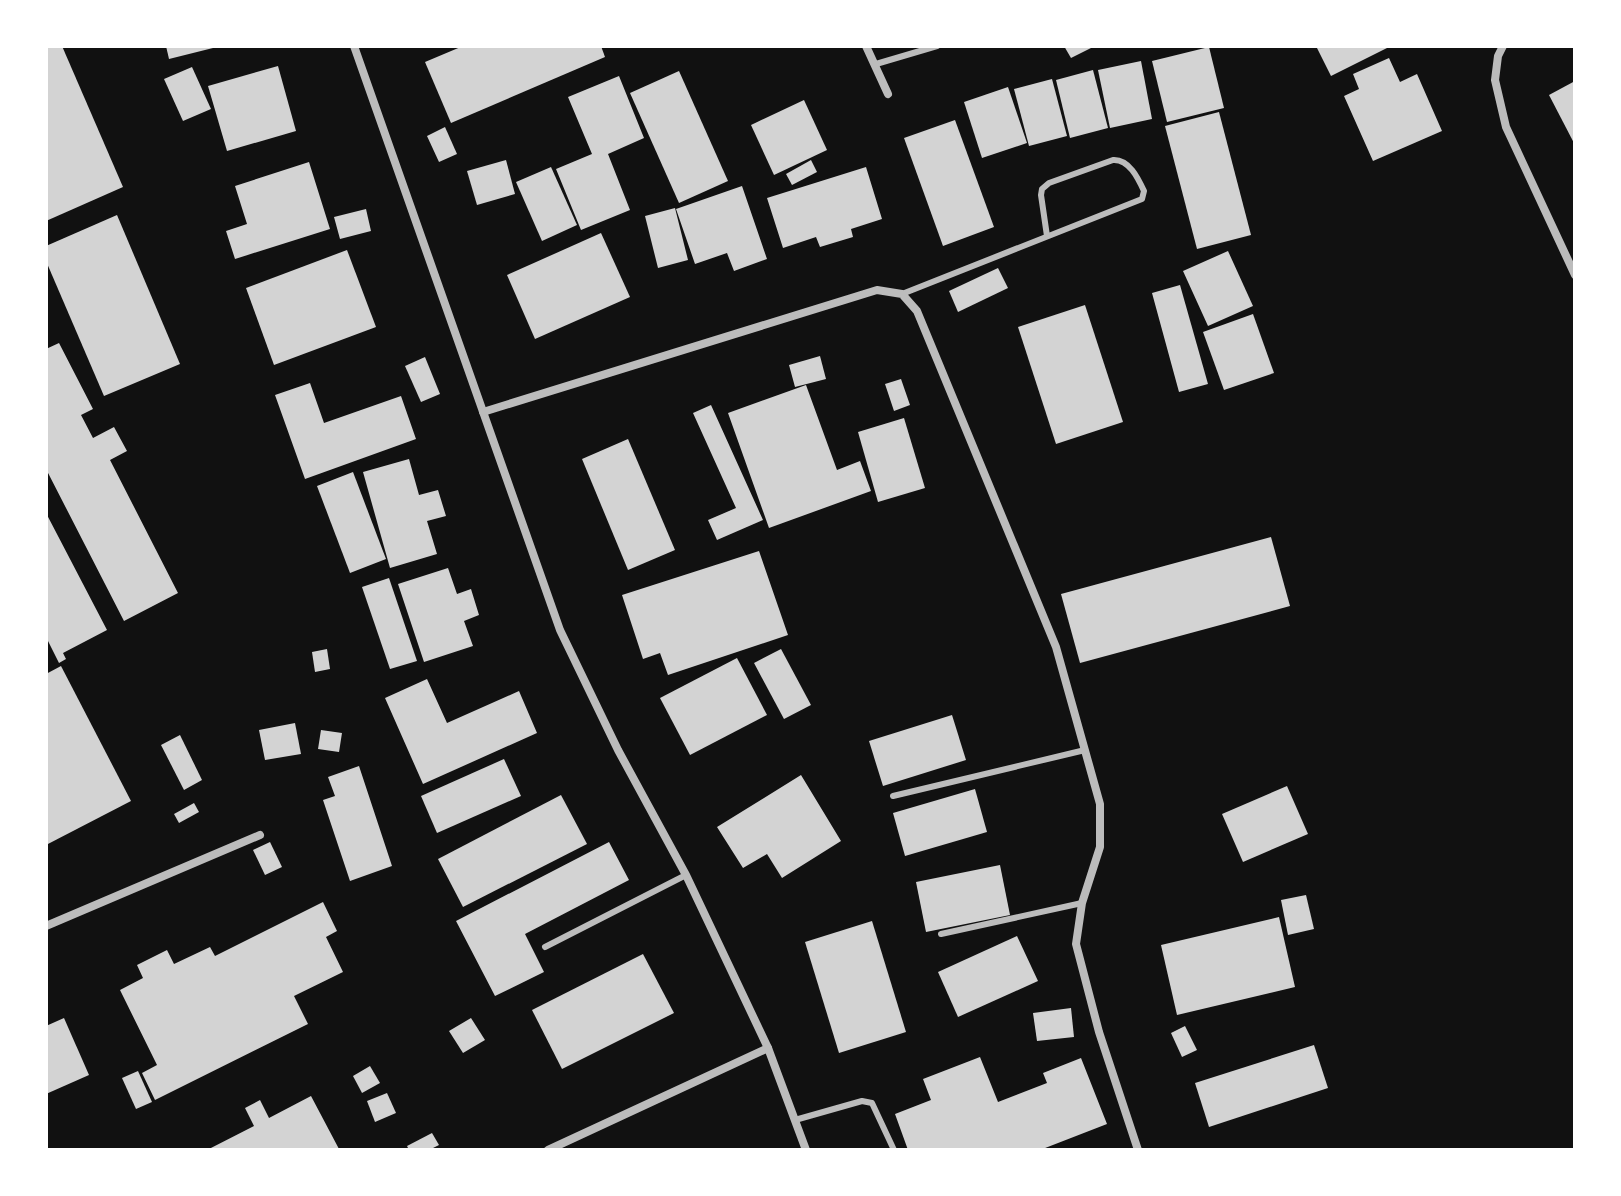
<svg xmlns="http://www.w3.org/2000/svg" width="1621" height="1196" font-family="Mulish,sans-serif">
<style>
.building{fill:#d3d3d3}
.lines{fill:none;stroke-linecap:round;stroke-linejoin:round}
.service{stroke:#bcbcbc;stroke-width:6}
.minor{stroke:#bcbcbc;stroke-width:8}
</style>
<rect width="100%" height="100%" fill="#111"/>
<g class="building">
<polygon points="46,46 62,46 123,187 46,221"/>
<polygon points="166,46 217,46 217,47 169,59"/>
<polygon points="463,46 601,46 605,57 451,123 425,62"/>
<polygon points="1064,46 1095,46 1071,58"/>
<polygon points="1316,46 1391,46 1331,76"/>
<polygon points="1209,47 1224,108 1167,122 1152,61"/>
<polygon points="1389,58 1400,82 1417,74 1442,131 1373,161 1344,96 1359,89 1353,74"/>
<polygon points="1141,61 1152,119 1110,128 1098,70"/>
<polygon points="278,66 296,131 227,151 208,86"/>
<polygon points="192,67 211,109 183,121 164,79"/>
<polygon points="1093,70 1108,128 1070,138 1056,80"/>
<polygon points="679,71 728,181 679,203 630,93"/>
<polygon points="619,76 644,138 608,154 630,210 581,230 556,169 592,154 568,97"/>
<polygon points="1052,79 1067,136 1029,146 1014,89"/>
<polygon points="1575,81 1575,145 1549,95"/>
<polygon points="1008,87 1027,143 982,158 964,102"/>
<polygon points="804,100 827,150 774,175 751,125"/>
<polygon points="1219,112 1251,235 1197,249 1165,126"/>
<polygon points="955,120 994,227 943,246 904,138"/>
<polygon points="445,127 457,154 439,162 427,136"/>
<polygon points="506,160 515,194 477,205 467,171"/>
<polygon points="811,160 817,172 792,185 786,174"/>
<polygon points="309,162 330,229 235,259 226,231 247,224 235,186"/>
<polygon points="551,167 577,225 542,241 516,182"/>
<polygon points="866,167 882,219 851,229 853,237 820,247 816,237 783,248 767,198"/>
<polygon points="742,186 767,259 734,271 727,253 695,264 676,209"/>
<polygon points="675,208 688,260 658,268 645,216"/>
<polygon points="366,209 371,231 340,239 334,217"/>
<polygon points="117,215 180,364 104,396 46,261 46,246"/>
<polygon points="601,233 630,297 535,339 507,275"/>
<polygon points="347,250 376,327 274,365 246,288"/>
<polygon points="1228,251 1253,306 1208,326 1183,271"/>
<polygon points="998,268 1008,288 958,312 949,291"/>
<polygon points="1180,285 1208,384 1179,392 1152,293"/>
<polygon points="1085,305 1123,422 1056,444 1018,327"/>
<polygon points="1253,314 1274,373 1224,390 1203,332"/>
<polygon points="59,343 93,409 81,415 93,438 114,427 127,451 110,460 178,593 124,621 46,469 46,349"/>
<polygon points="820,356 826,379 795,387 789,365"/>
<polygon points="425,357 440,394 421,402 405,366"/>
<polygon points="901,379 910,405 894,411 885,384"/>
<polygon points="310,383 324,423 401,396 416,439 305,479 275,395"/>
<polygon points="806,385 837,470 860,461 871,491 769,528 728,413"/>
<polygon points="711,405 763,520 717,540 708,520 736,508 693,413"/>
<polygon points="904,418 925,488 878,502 858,432"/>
<polygon points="628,439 675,550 628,570 582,459"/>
<polygon points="409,459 419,495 438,490 446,516 427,521 437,554 390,568 363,472"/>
<polygon points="353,472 386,559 350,573 317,486"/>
<polygon points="46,513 107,630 63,653 66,659 59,663 46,637"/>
<polygon points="1271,537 1290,606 1080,663 1061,594"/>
<polygon points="759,551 788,635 668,675 660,653 643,659 622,595"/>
<polygon points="448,568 457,594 471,589 479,615 464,621 473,646 424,662 398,584"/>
<polygon points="389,578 417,661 390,669 362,587"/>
<polygon points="327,649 330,669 315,672 312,652"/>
<polygon points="781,649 811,705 784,719 754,663"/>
<polygon points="737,658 767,715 690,755 660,698"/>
<polygon points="61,666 131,801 46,845 46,674"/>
<polygon points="427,679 447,723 519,691 537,733 423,784 385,698"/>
<polygon points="952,715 966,760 883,786 869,741"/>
<polygon points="295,723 301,754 265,760 259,730"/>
<polygon points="321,730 342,733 339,752 318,749"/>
<polygon points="180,735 202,780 184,790 161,745"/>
<polygon points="504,759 521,796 437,833 421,796"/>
<polygon points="359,766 392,866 350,881 323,800 335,796 328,777"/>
<polygon points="801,775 841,841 782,878 767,854 743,868 717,827"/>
<polygon points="1287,786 1308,834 1243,862 1222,814"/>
<polygon points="975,789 987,832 905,856 893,813"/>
<polygon points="561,795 587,844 463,907 438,859"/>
<polygon points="194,803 199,812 179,823 174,814"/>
<polygon points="270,842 282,867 265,875 253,850"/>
<polygon points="609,842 629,880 525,934 544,972 495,996 456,921"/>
<polygon points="1000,865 1010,915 926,932 916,882"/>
<polygon points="1306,895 1314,929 1288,935 1281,900"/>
<polygon points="323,902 337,931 326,937 343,972 294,996 308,1024 155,1100 142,1073 157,1065 120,990 143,978 137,965 167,950 174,964 210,947 215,956"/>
<polygon points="1279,917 1295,987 1177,1015 1161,945"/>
<polygon points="872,921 906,1032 839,1053 805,942"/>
<polygon points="1017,936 1038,981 958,1017 938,972"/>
<polygon points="643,954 674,1013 562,1069 532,1010"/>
<polygon points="1071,1008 1074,1037 1037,1041 1033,1013"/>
<polygon points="64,1018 89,1075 46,1094 46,1026"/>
<polygon points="471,1018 485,1040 463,1053 449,1031"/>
<polygon points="1185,1026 1197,1050 1182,1057 1171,1033"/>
<polygon points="1314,1045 1328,1088 1209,1127 1195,1083"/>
<polygon points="980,1057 998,1102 1047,1083 1043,1073 1081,1058 1107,1124 1040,1150 908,1150 895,1114 931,1100 923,1079"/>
<polygon points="370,1066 380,1083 362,1093 353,1076"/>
<polygon points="138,1071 152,1102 136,1109 122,1078"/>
<polygon points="387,1093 396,1113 375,1122 367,1101"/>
<polygon points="311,1096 339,1149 207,1150 254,1126 245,1108 260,1100 269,1118"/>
<polygon points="432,1133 439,1145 429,1150 409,1150 407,1146"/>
</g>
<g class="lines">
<g class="service">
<polyline points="876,64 937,46"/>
<path d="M902,294L1142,199L1144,191C1138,178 1129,159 1113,160L1049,183L1042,189L1041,195L1047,236"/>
<polyline points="893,796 1085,750"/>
<polyline points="941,934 1082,903"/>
<polyline points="545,947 686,875"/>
<polyline points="795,1120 862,1101 872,1103 894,1150"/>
</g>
<g class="minor">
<polyline points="354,46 560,630 618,750 686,875 768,1048 806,1150"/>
<polyline points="866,46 888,94"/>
<polyline points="1503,46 1498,56 1495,80 1506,127 1575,275"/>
<polyline points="483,412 877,290 902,294 917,311 1056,647 1100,804 1100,847 1082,903 1076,944 1099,1032 1138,1150"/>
<polyline points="46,926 260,835"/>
<polyline points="548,1150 768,1048"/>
</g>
</g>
<rect width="1621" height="1196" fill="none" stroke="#ffffff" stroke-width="96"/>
</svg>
